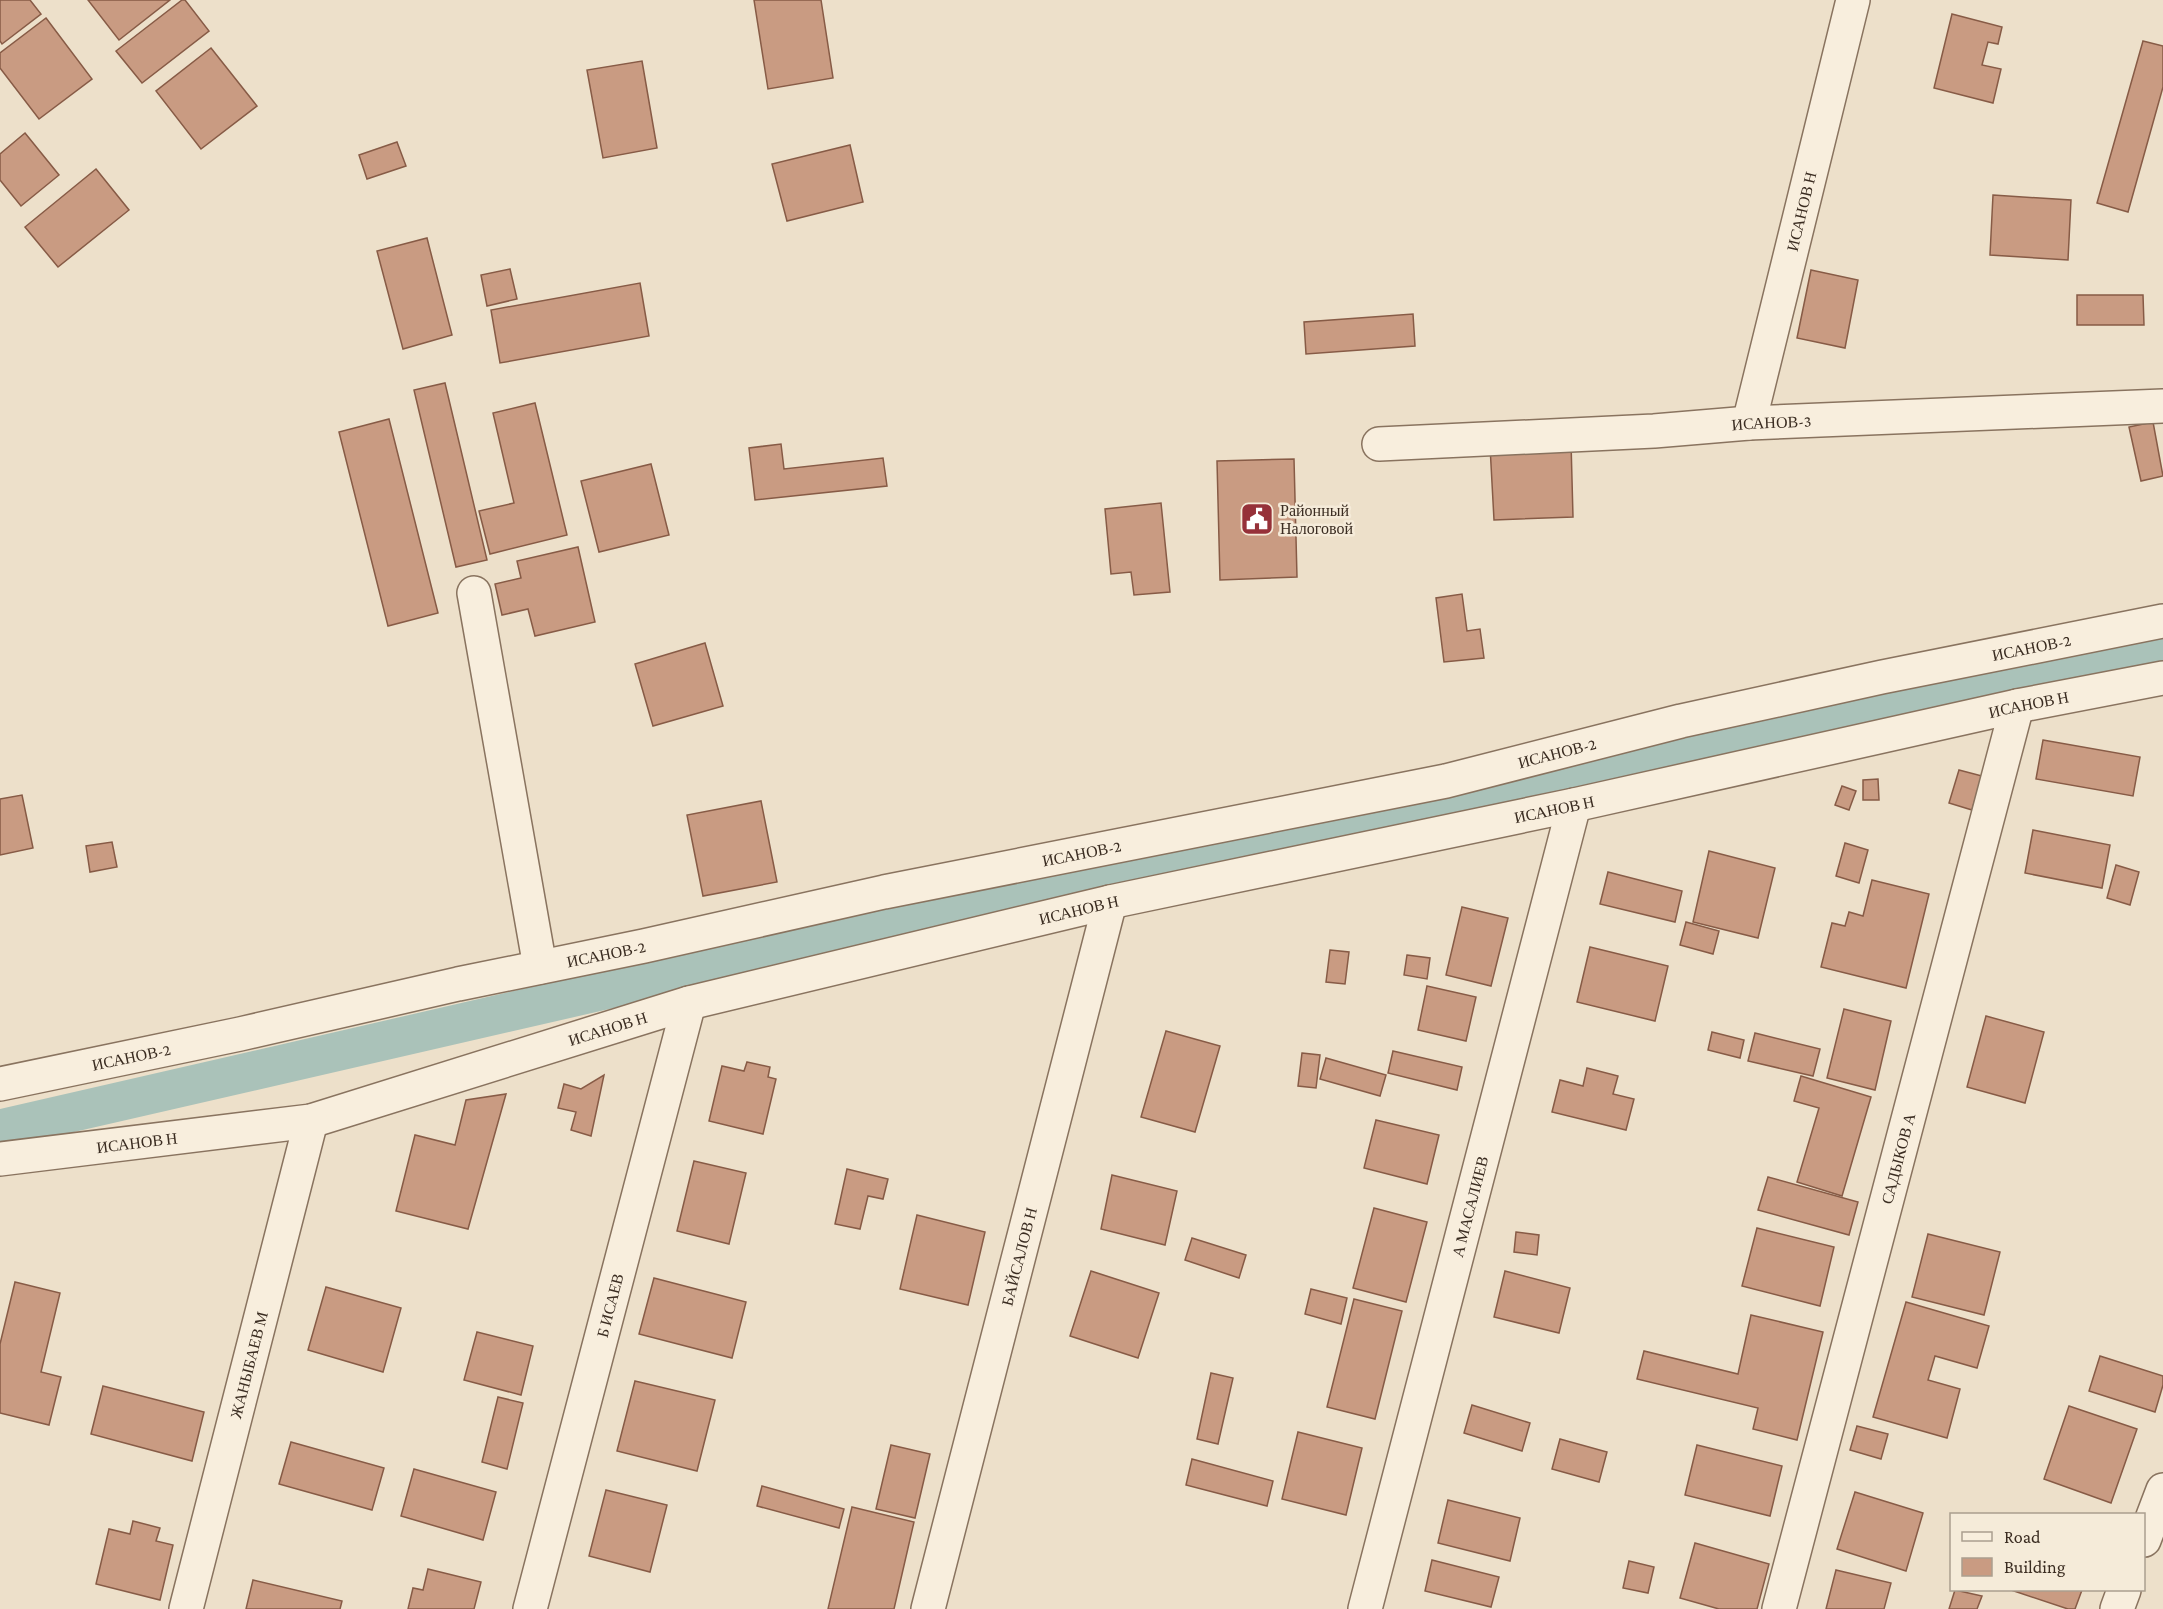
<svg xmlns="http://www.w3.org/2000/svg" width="2163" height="1609" font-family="'Crimson Pro',serif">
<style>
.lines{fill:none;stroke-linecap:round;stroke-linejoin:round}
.canal{stroke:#aac2b9;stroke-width:39}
.building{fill:#c99b82;stroke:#875b46;stroke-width:1.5}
.street-casing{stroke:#89735f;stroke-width:36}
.street{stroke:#f8eedd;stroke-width:33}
.labels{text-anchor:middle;stroke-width:5;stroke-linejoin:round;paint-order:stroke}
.street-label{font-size:16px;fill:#3a2c21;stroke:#f5ebd9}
.poi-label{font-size:16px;fill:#3a2c21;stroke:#f5ebd9;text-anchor:start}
</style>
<rect width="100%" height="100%" fill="#ede0ca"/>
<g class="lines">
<polyline class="canal" points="0,1129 779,950 1451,800 2163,654"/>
</g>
<g class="building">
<polygon points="0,0 30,0 41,14 2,44 0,41"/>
<polygon points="88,0 170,0 119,40"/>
<polygon points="182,0 185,0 209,31 142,83 116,51"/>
<polygon points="754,0 821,0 833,78 768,89"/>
<polygon points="1952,14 2002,27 1998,44 1988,42 1982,65 2001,69 1993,103 1934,88"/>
<polygon points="46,18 92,79 39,119 0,68 0,53"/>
<polygon points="2143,41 2163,46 2163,87 2128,212 2097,203"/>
<polygon points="211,48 257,106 201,149 156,91"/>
<polygon points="642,61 657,148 603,158 587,70"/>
<polygon points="25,133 59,175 21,206 0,180 0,154"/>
<polygon points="397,142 406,166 367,179 359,155"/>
<polygon points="850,145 863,202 787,221 772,164"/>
<polygon points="96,169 129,210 58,267 25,227"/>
<polygon points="1993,195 2071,200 2068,260 1990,255"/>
<polygon points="427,238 452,335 403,349 377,251"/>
<polygon points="510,269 517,299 487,306 481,275"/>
<polygon points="1811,270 1858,280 1845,348 1797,338"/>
<polygon points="640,283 649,336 500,363 491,310"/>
<polygon points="2077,295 2143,295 2144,325 2077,325"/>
<polygon points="1413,314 1415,346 1306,354 1304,322"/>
<polygon points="445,383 487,560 456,567 414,390"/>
<polygon points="535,403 567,535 490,554 479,511 514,503 493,413"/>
<polygon points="389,419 438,613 388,626 339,432"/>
<polygon points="2153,422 2163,476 2141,481 2129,427"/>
<polygon points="1571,442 1573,517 1494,520 1490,446"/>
<polygon points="781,444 784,469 883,458 887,486 755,500 749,448"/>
<polygon points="1294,459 1297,577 1220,580 1217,461"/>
<polygon points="651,464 669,535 599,552 581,481"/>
<polygon points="1161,503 1170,592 1134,595 1131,572 1111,574 1105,509"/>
<polygon points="578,547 595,622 535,636 528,609 502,615 495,584 521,578 517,561"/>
<polygon points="1462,594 1467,631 1480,629 1484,658 1444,662 1436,598"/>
<polygon points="705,643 723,706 653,726 635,664"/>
<polygon points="2043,740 2140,757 2133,796 2036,779"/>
<polygon points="1959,770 1982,776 1972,810 1949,803"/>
<polygon points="1878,779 1879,800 1863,800 1863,780"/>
<polygon points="1842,786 1856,791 1849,810 1835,805"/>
<polygon points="22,795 33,848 0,855 0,799"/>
<polygon points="761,801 777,882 703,896 687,815"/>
<polygon points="2033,830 2110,845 2102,888 2025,873"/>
<polygon points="112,842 117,867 90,872 86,846"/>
<polygon points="1845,843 1868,850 1859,883 1836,876"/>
<polygon points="1709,851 1775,868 1758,938 1693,922"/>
<polygon points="2116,865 2139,872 2130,905 2107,898"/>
<polygon points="1608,872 1682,891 1675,922 1600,904"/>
<polygon points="1872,880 1929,894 1906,988 1821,967 1832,923 1845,926 1849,912 1863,916"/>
<polygon points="1462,907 1508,918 1491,986 1446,975"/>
<polygon points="1686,922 1719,931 1713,954 1680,945"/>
<polygon points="1590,947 1668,966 1655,1021 1577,1002"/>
<polygon points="1330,950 1349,952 1345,984 1326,982"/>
<polygon points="1407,955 1430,958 1427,979 1404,975"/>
<polygon points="1427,986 1476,997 1466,1041 1418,1030"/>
<polygon points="1844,1009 1891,1021 1875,1090 1827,1078"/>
<polygon points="1986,1016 2044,1032 2025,1103 1967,1087"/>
<polygon points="1166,1031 1220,1046 1195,1132 1141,1117"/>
<polygon points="1712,1032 1744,1040 1740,1058 1708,1050"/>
<polygon points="1755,1033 1820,1049 1813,1076 1748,1061"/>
<polygon points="1393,1051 1462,1067 1457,1090 1388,1073"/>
<polygon points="1302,1053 1320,1055 1316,1088 1298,1086"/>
<polygon points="1326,1058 1386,1075 1380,1096 1320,1079"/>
<polygon points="747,1062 770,1067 768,1077 776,1079 763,1134 709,1121 722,1066 744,1071"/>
<polygon points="1587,1068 1618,1076 1613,1094 1634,1099 1626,1130 1552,1112 1560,1080 1583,1086"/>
<polygon points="604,1075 591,1136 571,1130 576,1112 558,1108 564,1084 581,1089"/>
<polygon points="1801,1076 1871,1097 1842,1196 1797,1182 1819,1108 1794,1101"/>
<polygon points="506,1094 468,1229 396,1211 415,1135 455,1145 466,1100"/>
<polygon points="1376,1120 1439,1135 1427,1184 1364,1168"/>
<polygon points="694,1161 746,1173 729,1244 677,1231"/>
<polygon points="847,1169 888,1179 883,1199 868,1196 860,1229 835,1224"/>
<polygon points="1112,1175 1177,1191 1165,1245 1101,1229"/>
<polygon points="1768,1177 1858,1202 1849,1235 1758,1210"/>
<polygon points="1374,1208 1427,1222 1406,1302 1353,1288"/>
<polygon points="917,1215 985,1232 968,1305 900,1289"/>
<polygon points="1757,1228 1834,1247 1820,1306 1742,1286"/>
<polygon points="1516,1232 1539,1235 1537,1255 1514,1252"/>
<polygon points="1928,1234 2000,1252 1984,1315 1912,1297"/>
<polygon points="1192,1238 1246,1255 1239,1278 1185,1260"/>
<polygon points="1091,1271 1159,1293 1138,1358 1070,1336"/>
<polygon points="1505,1271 1570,1288 1559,1333 1494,1317"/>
<polygon points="654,1278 746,1302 732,1358 639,1334"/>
<polygon points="15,1282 60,1293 41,1372 61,1377 49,1425 0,1413 0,1344"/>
<polygon points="326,1287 401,1308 383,1372 308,1350"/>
<polygon points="1311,1289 1347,1298 1341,1324 1305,1314"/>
<polygon points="1354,1299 1402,1311 1375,1419 1327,1407"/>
<polygon points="1906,1302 1989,1326 1977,1368 1935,1356 1928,1380 1960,1389 1947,1438 1873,1417"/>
<polygon points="1751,1315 1823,1332 1797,1440 1753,1429 1758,1408 1637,1379 1644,1351 1738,1374"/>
<polygon points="477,1332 533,1346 521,1395 464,1380"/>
<polygon points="2100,1356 2163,1376 2163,1385 2155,1412 2089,1391"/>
<polygon points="1211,1373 1233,1378 1218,1444 1197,1439"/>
<polygon points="635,1381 715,1400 697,1471 617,1451"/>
<polygon points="103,1386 204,1412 192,1461 91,1434"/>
<polygon points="498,1397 523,1403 507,1469 482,1462"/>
<polygon points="1472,1405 1530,1423 1522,1451 1464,1433"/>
<polygon points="2069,1406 2137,1429 2111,1503 2044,1479"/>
<polygon points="1857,1426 1888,1434 1881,1459 1850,1450"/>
<polygon points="1298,1432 1362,1448 1346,1515 1282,1499"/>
<polygon points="1560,1439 1607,1452 1599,1482 1552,1469"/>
<polygon points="291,1442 384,1468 372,1510 279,1484"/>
<polygon points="891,1445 930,1454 915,1518 876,1509"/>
<polygon points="1697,1445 1782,1466 1770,1516 1685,1495"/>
<polygon points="1192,1459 1273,1481 1267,1506 1186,1485"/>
<polygon points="414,1469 496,1492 483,1540 401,1516"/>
<polygon points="762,1486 844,1509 839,1528 757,1506"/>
<polygon points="606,1490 667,1505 650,1572 589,1556"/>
<polygon points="1855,1492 1923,1513 1906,1571 1837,1549"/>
<polygon points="1448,1500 1520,1518 1510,1561 1438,1543"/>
<polygon points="852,1507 914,1522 894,1609 828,1609"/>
<polygon points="133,1521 160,1528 156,1541 173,1545 160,1600 96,1584 109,1529 130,1534"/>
<polygon points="1695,1543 1769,1564 1757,1609 1719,1609 1680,1598"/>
<polygon points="1432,1560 1499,1577 1491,1607 1425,1591"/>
<polygon points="1629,1561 1654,1567 1648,1593 1623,1588"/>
<polygon points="428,1569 481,1582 474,1609 408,1609 413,1588 423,1590"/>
<polygon points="1836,1570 1891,1583 1884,1609 1826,1609"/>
<polygon points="253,1580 342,1601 340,1609 246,1609"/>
<polygon points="1955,1590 1982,1596 1977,1609 1949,1609"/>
<polygon points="2011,1590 2082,1590 2075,1609 2068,1609"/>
</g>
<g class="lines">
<g class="street-casing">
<g id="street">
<path id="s1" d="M1749,423L1853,0"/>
<path id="s2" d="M1379,444L1654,431L1749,423L2163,406"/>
<polyline points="474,593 540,967"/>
<path id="s3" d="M0,1084L240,1034L458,984L644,946L884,892L1446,781L1681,721L1882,677L2163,621"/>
<path id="s4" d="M0,1159L311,1121L689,1003L1110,902L1574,805L2017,706L2163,678"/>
<polyline points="2144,1540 2163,1490"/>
<path id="s5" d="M186,1609L311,1121"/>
<path id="s6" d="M530,1609L689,1003"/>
<path id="s7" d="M928,1609L1110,902"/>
<path id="s8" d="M1365,1609L1574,805"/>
<path id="s9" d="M1779,1609L2017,706"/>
<polyline points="2117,1609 2124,1590"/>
</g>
</g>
<use href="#street" class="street"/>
</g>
<defs>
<g id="civic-square" transform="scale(1.725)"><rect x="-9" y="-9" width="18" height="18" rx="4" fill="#963139" stroke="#f5ebd9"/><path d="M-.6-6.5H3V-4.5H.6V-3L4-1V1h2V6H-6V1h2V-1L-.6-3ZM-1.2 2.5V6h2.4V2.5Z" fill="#fff"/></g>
</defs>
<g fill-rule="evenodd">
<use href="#civic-square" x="1257" y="519"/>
</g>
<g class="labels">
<g class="street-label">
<text dy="6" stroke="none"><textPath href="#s1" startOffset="218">ИСАНОВ Н</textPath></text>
<text dy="6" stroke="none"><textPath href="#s2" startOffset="393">ИСАНОВ-3</textPath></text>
<text dy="6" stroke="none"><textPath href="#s3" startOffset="2078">ИСАНОВ-2</textPath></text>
<text dy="6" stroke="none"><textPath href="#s4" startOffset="2082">ИСАНОВ Н</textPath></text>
<text dy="6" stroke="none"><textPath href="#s3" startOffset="1592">ИСАНОВ-2</textPath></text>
<text dy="6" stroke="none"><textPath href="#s4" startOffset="1596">ИСАНОВ Н</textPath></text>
<text dy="6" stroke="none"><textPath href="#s3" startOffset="1106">ИСАНОВ-2</textPath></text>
<text dy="6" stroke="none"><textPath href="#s4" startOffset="1110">ИСАНОВ Н</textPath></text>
<text dy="6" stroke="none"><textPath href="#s3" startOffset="620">ИСАНОВ-2</textPath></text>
<text dy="6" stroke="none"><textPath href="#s4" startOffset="624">ИСАНОВ Н</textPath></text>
<text dy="6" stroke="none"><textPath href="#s3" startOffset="134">ИСАНОВ-2</textPath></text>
<text dy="6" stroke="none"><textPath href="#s4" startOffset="138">ИСАНОВ Н</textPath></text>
<text dy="6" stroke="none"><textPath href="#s9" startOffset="466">САДЫКОВ А</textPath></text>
<text dy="6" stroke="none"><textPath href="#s8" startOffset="416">А МАСАЛИЕВ</textPath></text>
<text dy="6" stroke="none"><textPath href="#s7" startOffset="364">БАЙСАЛОВ Н</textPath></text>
<text dy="6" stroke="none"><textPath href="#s6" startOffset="314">Б ИСАЕВ</textPath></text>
<text dy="6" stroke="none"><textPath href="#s5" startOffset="252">ЖАНЫБАЕВ М</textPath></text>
</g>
<g class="poi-label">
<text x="1280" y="516">Районный<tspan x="1280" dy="18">Налоговой</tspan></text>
</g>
</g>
<rect x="1950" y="1513" width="195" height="78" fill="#f5ebd9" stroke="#aa9f8f" stroke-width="1.5"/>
<rect x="1962" y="1532" width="30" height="9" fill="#f8eedd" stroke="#aa9f8f" stroke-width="1.5"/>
<text x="2004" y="1543" font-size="18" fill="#3a2c21">Road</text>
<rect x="1962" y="1558" width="30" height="18" fill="#c99b82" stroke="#aa9f8f" stroke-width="1.5"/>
<text x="2004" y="1573" font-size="18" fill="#3a2c21">Building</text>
</svg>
